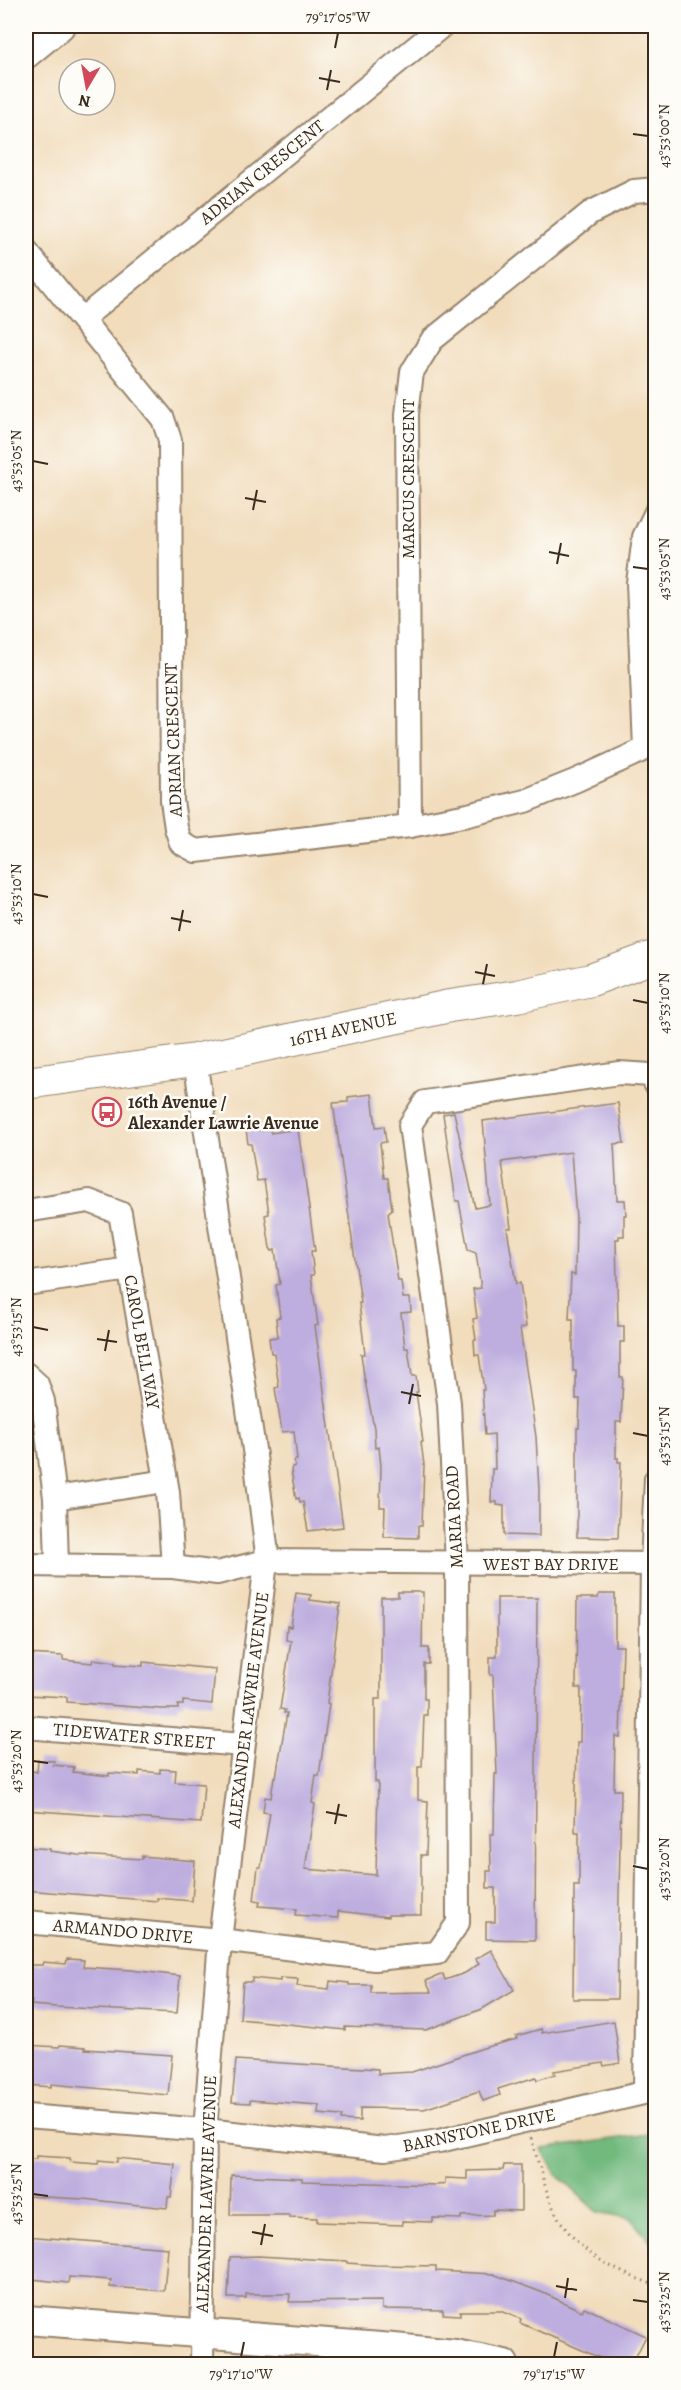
<svg xmlns="http://www.w3.org/2000/svg" width="681" height="2390" font-family="Alegreya,serif">
<style>
.forest{fill:#72b97e;stroke:#56724e;stroke-width:1.5}
.building{fill:#beaedf}
.lines{fill:none;stroke-linecap:round;stroke-linejoin:round}
.minor-casing{stroke:#96836c;stroke-width:26}
.tertiary-casing{stroke:#96836c;stroke-width:32}
.secondary-casing{stroke:#96836c;stroke-width:34}
.path{stroke:#96836c;stroke-width:3;stroke-dasharray:1.5 4.5;stroke-linecap:butt}
.minor{stroke:#fff;stroke-width:22}
.tertiary{stroke:#fff;stroke-width:28}
.secondary{stroke:#fff;stroke-width:32}
.ticks{fill:none;stroke:#3b2a1e;stroke-width:2}
.labels{text-anchor:middle;stroke-width:5;stroke-linejoin:round;paint-order:stroke}
.street-label{font-size:18px;fill:#3b2a1e;stroke:#fdfcf7}
.poi-label{font-size:18px;font-weight:bold;fill:#3b2a1e;stroke:#fdfcf7;text-anchor:start}
.neatline{fill:none;stroke:#3b2a1e;stroke-width:2}
.ticks-label{font-size:15px;text-anchor:middle;fill:#3b2a1e}
</style>
<rect width="100%" height="100%" fill="#fdfcf7"/>
<filter id="ink" filterUnits="userSpaceOnUse"><feTurbulence type="fractalNoise" baseFrequency=".0167" numOctaves="2"/><feDisplacementMap in="SourceGraphic" scale="12" xChannelSelector="R" yChannelSelector="G"/><feConvolveMatrix kernelMatrix="1 2 1 2 8 2 1 2 1" color-interpolation-filters="sRGB"/></filter>
<filter id="wash" filterUnits="userSpaceOnUse"><feTurbulence type="fractalNoise" baseFrequency=".008" numOctaves="4" result="noise"/><feDisplacementMap in="SourceGraphic" scale="24" xChannelSelector="R" yChannelSelector="G"/><feGaussianBlur stdDeviation="1.35" result="paint"/><feColorMatrix in="noise" values="0 0 0 0 0 0 0 0 0 0 0 0 0 0 0 0 0 1.4 0 .05"/><feComposite in="paint" operator="in"/></filter>
<g filter="url(#wash)">
<rect width="100%" height="100%" fill="#f1dcbb"/>
<polygon class="forest" points="655,2133 655,2247 630,2218 597,2212 555,2173 542,2149"/>
<g id="blocks">
<g class="building">
<polygon points="372,1094 376,1127 384,1126 386,1142 380,1143 384,1178 388,1178 392,1209 388,1213 398,1281 401,1281 403,1298 410,1298 411,1312 401,1313 405,1348 408,1348 412,1376 416,1376 418,1392 416,1392 423,1442 421,1442 424,1465 422,1526 418,1526 418,1538 384,1537 385,1507 380,1507 381,1466 379,1447 375,1448 374,1428 364,1376 361,1354 365,1354 359,1303 361,1303 333,1103 348,1102 348,1097"/>
<polygon points="618,1103 624,1143 614,1144 617,1200 625,1200 626,1215 624,1215 624,1236 619,1236 619,1239 616,1239 618,1326 624,1326 624,1342 620,1342 620,1377 623,1377 621,1422 616,1422 616,1458 618,1458 618,1462 621,1462 618,1538 577,1537 577,1428 579,1428 580,1399 576,1399 576,1371 573,1371 573,1319 569,1319 571,1274 575,1275 576,1218 571,1152 502,1162 511,1228 507,1228 516,1284 520,1283 526,1327 520,1328 536,1437 539,1490 539,1536 504,1535 504,1506 497,1505 497,1502 491,1502 492,1469 495,1469 494,1434 485,1435 482,1390 484,1390 479,1355 475,1355 474,1340 476,1340 473,1319 477,1318 473,1289 481,1288 476,1253 468,1250 459,1201 456,1201 443,1114 454,1112 475,1208 490,1205 483,1121"/>
<polygon points="262,1127 262,1131 270,1129 271,1133 298,1129 315,1251 311,1251 314,1275 311,1275 318,1325 315,1326 343,1527 308,1531 303,1502 300,1502 299,1498 296,1499 291,1470 292,1467 295,1466 294,1460 297,1460 294,1431 282,1432 275,1388 279,1387 274,1353 271,1353 269,1338 278,1337 276,1318 280,1317 276,1285 280,1284 275,1250 272,1251 270,1248 265,1215 269,1214 264,1180 257,1181 251,1144 248,1144 246,1129"/>
<polygon points="398,1592 423,1592 422,1648 429,1648 429,1664 424,1664 424,1699 427,1699 427,1715 424,1715 422,1767 418,1767 418,1800 428,1801 426,1855 421,1855 421,1915 388,1915 388,1917 338,1911 338,1918 296,1915 297,1909 259,1906 260,1902 254,1901 258,1867 261,1867 270,1813 263,1812 265,1797 271,1798 274,1777 276,1777 287,1713 284,1713 285,1710 280,1709 291,1641 286,1640 287,1626 291,1627 296,1593 311,1595 310,1600 340,1604 327,1703 329,1704 319,1776 316,1775 312,1803 315,1804 305,1869 376,1875 378,1782 375,1782 375,1699 381,1699 381,1597 398,1597"/>
<polygon points="599,1594 615,1594 615,1646 623,1646 620,1737 615,1736 614,1790 621,1790 617,1999 573,1999 574,1886 579,1886 579,1832 575,1832 577,1742 580,1742 581,1688 576,1688 577,1598 598,1598"/>
<polygon points="497,1598 537,1598 535,1940 486,1939 486,1922 495,1922 495,1888 487,1888 487,1871 491,1871 490,1834 494,1834 495,1774 497,1774 493,1675 490,1675 490,1657 497,1657"/>
<polygon points="26,1654 63,1656 63,1660 92,1663 93,1659 115,1662 115,1664 143,1666 143,1662 215,1669 212,1704 183,1701 183,1705 178,1705 178,1709 161,1709 67,1702 67,1697 26,1695"/>
<polygon points="38,1760 54,1761 53,1765 74,1767 73,1772 109,1776 109,1773 139,1775 139,1771 160,1773 160,1769 176,1770 175,1782 204,1784 201,1823 26,1810 26,1775 31,1775 32,1771 37,1772"/>
<polygon points="26,1847 50,1849 50,1851 79,1855 142,1859 142,1856 195,1861 192,1901 157,1898 157,1901 26,1890"/>
<polygon points="491,1950 514,1990 482,2009 426,2030 345,2027 345,2030 240,2019 243,1982 252,1982 252,1978 280,1981 280,1978 298,1979 297,1986 329,1989 330,1981 349,1983 349,1985 371,1985 371,1993 431,1992 426,1981 443,1974 445,1980 465,1973 479,1964 475,1959"/>
<polygon points="67,1959 84,1960 83,1967 131,1970 180,1976 177,2013 56,2007 31,2005 32,2001 26,2001 26,1965 42,1965 43,1962 66,1964"/>
<polygon points="614,2021 620,2063 604,2066 603,2063 554,2071 555,2074 537,2080 536,2077 498,2089 500,2095 483,2101 479,2091 424,2109 360,2108 360,2121 341,2120 342,2116 318,2114 319,2105 250,2100 250,2103 232,2102 236,2060 378,2069 378,2074 412,2072 483,2048 517,2039 516,2036 541,2029 542,2033"/>
<polygon points="26,2045 59,2047 60,2045 85,2047 85,2049 172,2055 168,2095 51,2084 51,2087 26,2085"/>
<polygon points="36,2156 70,2158 70,2162 98,2164 99,2160 117,2162 117,2158 175,2164 171,2197 168,2197 167,2208 83,2199 26,2196 28,2159 36,2159"/>
<polygon points="504,2165 521,2165 521,2211 493,2210 493,2215 461,2216 461,2219 433,2218 433,2222 402,2221 402,2225 317,2222 317,2218 289,2217 289,2215 230,2215 231,2175 302,2178 302,2181 437,2185 445,2184 445,2178 467,2179 467,2171 503,2170"/>
<polygon points="26,2236 168,2248 164,2291 110,2287 111,2280 69,2277 68,2283 32,2279 33,2274 26,2273"/>
<polygon points="258,2256 347,2261 347,2263 375,2265 436,2266 436,2271 493,2274 541,2292 582,2311 584,2307 646,2336 632,2364 614,2364 520,2323 521,2319 500,2311 460,2311 460,2315 443,2314 443,2310 382,2309 382,2301 289,2302 290,2294 246,2294 246,2298 228,2298 230,2257"/>
</g>
</g>
</g>
<g filter="url(#ink)">
<use href="#blocks" fill-opacity="0" stroke="#96836c" stroke-width="1.5"/>
<g class="lines">
<g class="minor-casing">
<g id="minor">
<polyline points="26,251 163,419 170,440 172,801 176,828 181,843 196,851 410,826 468,815 525,801 577,780 656,744"/>
<polyline points="82,319 442,26"/>
<polyline points="645,748 638,583 644,537 656,512"/>
<polyline points="410,826 407,414 412,372 432,340 590,213 634,191 656,189"/>
<polyline points="195,1060 255,1456 267,1554 220,1940 205,2130 202,2364"/>
<polyline points="26,1211 89,1201 120,1213 168,1492 173,1567"/>
<polyline points="26,1284 130,1269"/>
<polyline points="26,1374 37,1384 43,1401 55,1498 57,1565"/>
<polyline points="55,1498 166,1481"/>
<polyline points="26,1565 173,1567 217,1573 266,1561 656,1564"/>
<polyline points="26,1727 243,1745"/>
<polyline points="26,1922 220,1940 375,1959 437,1953 458,1923 457,1563 449,1403 410,1125 425,1102 619,1073 651,1075 656,1085"/>
<polyline points="645,2092 652,1564 656,1479"/>
<polyline points="26,2116 205,2130 385,2149 439,2141 656,2090"/>
</g>
</g>
<g class="tertiary-casing">
<g id="tertiary">
<polyline points="26,54 60,26"/>
<polyline points="26,2320 394,2348 455,2354 504,2364"/>
</g>
</g>
<g class="secondary-casing">
<polyline id="secondary" points="26,1083 195,1060 450,1006 517,996 591,980 656,956"/>
</g>
<g class="path">
<path d="M531,2138C538,2160 547,2199 558,2217C579,2253 617,2273 656,2285"/>
<polyline points="177,2364 179,2362"/>
</g>
<use href="#minor" class="minor"/>
<use href="#tertiary" class="tertiary"/>
<use href="#secondary" class="secondary"/>
</g>
</g>
<path class="ticks" d="M335,48L338,33M319,78L340,82M327,90L331,70M633,134L648,136M33,461L48,464M245,498L266,502M253,510L257,490M549,552L569,556M557,564L561,543M633,567L648,569M33,894L48,897M171,918L191,922M179,931L183,910M475,972L495,976M483,984L487,964M633,1000L648,1003M33,1327L48,1330M97,1339L117,1342M105,1351L109,1330M401,1392L421,1396M409,1404L413,1384M633,1433L648,1436M33,1761L48,1763M326,1812L347,1816M335,1824L339,1804M633,1866L648,1869M33,2194L48,2196M252,2232L273,2236M261,2245L265,2224M556,2286L577,2290M565,2298L568,2278M633,2300L648,2302M241,2357L244,2342M554,2357L557,2342"/>
<defs>
<g id="bus-ring" transform="scale(1.5)"><circle r="9.5" fill="#fdfcf7" stroke="#d1495b" stroke-width="1.5"/><path d="M-5-6H5V4H4V6H2V4H-2V6H-4V4H-5ZM-3.5-4V0h7V-4ZM-3.5 1.2v1.5H-2V1.2ZM2 1.2v1.5H3.5V1.2Z" fill="#d1495b"/></g>
</defs>
<g fill-rule="evenodd">
<use href="#bus-ring" x="107" y="1112"/>
</g>
<g class="labels">
<g class="street-label">
<text transform="translate(262 172) rotate(-39)" y="6">ADRIAN CRESCENT</text>
<text transform="translate(408 479) rotate(-90)" y="6">MARCUS CRESCENT</text>
<text transform="translate(173 740) rotate(-92)" y="6">ADRIAN CRESCENT</text>
<text transform="translate(343 1029) rotate(-12)" y="6">16TH AVENUE</text>
<text transform="translate(142 1342) rotate(80)" y="6">CAROL BELL WAY</text>
<text transform="translate(454 1517) rotate(-93)" y="6">MARIA ROAD</text>
<text x="551" y="1570">WEST BAY DRIVE</text>
<text transform="translate(248 1710) rotate(-83)" y="6">ALEXANDER LAWRIE AVENUE</text>
<text transform="translate(134 1736) rotate(5)" y="6">TIDEWATER STREET</text>
<text transform="translate(123 1931) rotate(5)" y="6">ARMANDO DRIVE</text>
<text transform="translate(479 2130) rotate(-12)" y="6">BARNSTONE DRIVE</text>
<text transform="translate(206 2194) rotate(-88)" y="6">ALEXANDER LAWRIE AVENUE</text>
</g>
<g class="poi-label">
<text x="128" y="1108">16th Avenue /<tspan x="128" dy="21">Alexander Lawrie Avenue</tspan></text>
</g>
</g>
<rect width="681" height="2390" fill="none" stroke="#fdfcf7" stroke-width="66"/>
<g transform="translate(87 87) rotate(190)"><circle r="28" fill="#fdfcf7" stroke="#afa8a0" stroke-width="1.5"/>
<path d="M0-4.5L10 22L0 15L-10 22Z" fill="#d1495b"/>
<text y="-9" font-size="16" font-weight="bold" text-anchor="middle" fill="#3b2a1e">N</text>
</g>
<rect x="33" y="33" width="615" height="2324" class="neatline"/>
<g class="ticks-label">
<text x="338" y="22">79°17'05"W</text>
<text transform="translate(664 136) rotate(-90)" y="5">43°53'00"N</text>
<text transform="translate(16 461) rotate(-90)" y="5">43°53'05"N</text>
<text transform="translate(664 569) rotate(-90)" y="5">43°53'05"N</text>
<text transform="translate(16 894) rotate(-90)" y="5">43°53'10"N</text>
<text transform="translate(664 1003) rotate(-90)" y="5">43°53'10"N</text>
<text transform="translate(16 1327) rotate(-90)" y="5">43°53'15"N</text>
<text transform="translate(664 1436) rotate(-90)" y="5">43°53'15"N</text>
<text transform="translate(16 1761) rotate(-90)" y="5">43°53'20"N</text>
<text transform="translate(664 1869) rotate(-90)" y="5">43°53'20"N</text>
<text transform="translate(16 2194) rotate(-90)" y="5">43°53'25"N</text>
<text transform="translate(664 2302) rotate(-90)" y="5">43°53'25"N</text>
<text x="241" y="2379">79°17'10"W</text>
<text x="554" y="2379">79°17'15"W</text>
</g>
</svg>
